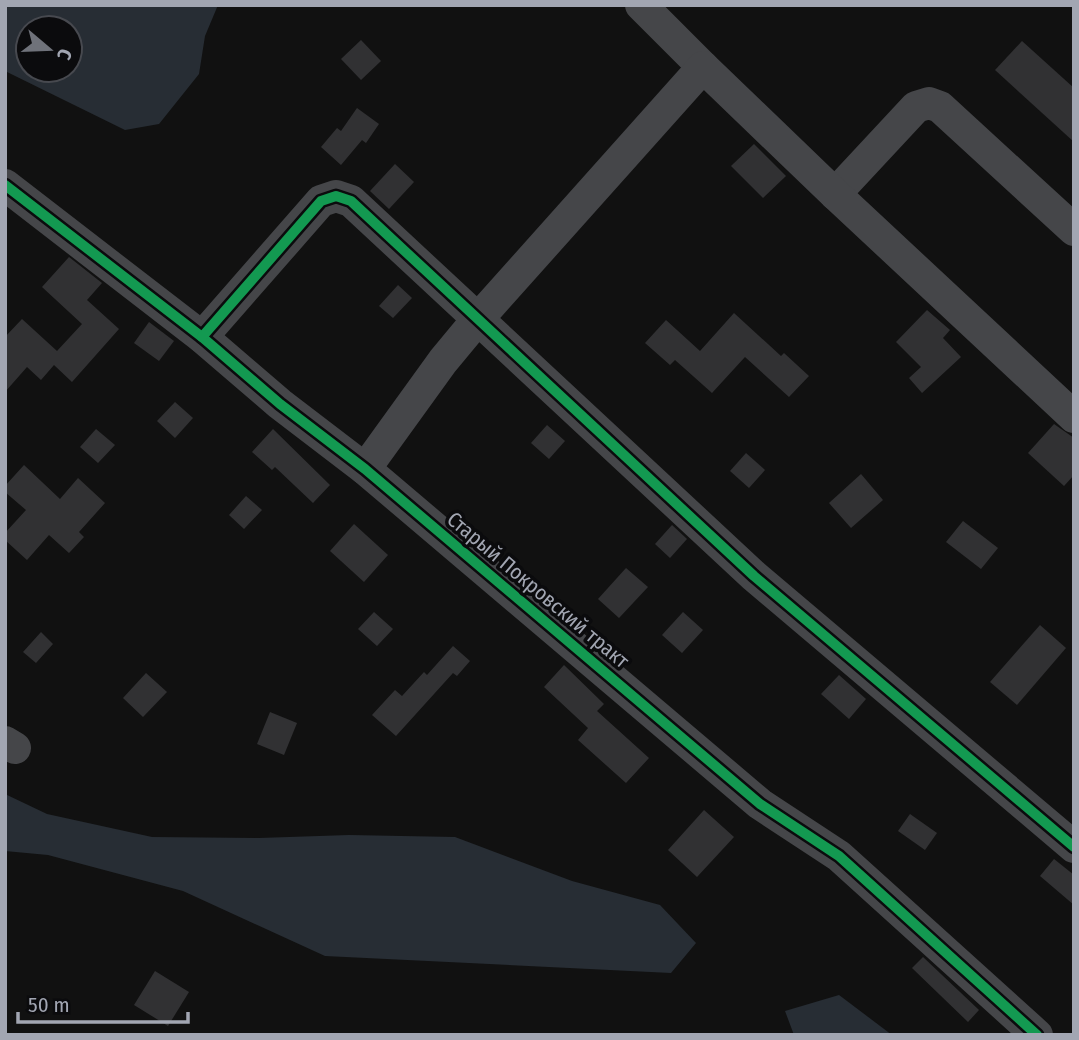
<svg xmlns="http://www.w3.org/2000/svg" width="1079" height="1040" font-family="'Fira Sans Condensed',sans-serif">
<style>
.water{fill:#272d34;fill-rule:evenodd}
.building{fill:#313133}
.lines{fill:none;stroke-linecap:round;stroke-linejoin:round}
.minor{stroke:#454649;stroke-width:32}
.cycleway-casing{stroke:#0b0b0d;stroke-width:15}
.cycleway{stroke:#139951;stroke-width:10}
.labels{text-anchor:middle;stroke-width:7;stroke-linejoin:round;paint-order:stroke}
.street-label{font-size:21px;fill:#a2a6b2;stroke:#0b0b0d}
</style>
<rect width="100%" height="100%" fill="#111"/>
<g class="water">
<path d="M5,5H218L205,36L199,74L159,124L125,130L5,71ZM28,28H70V70H28Z"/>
<polygon points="5,794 47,814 152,837 259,838 349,835 455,837 572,881 660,905 696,943 671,973 325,956 183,891 48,855 5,851"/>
<polygon points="839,995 892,1035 794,1035 785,1011"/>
</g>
<g class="building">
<polygon points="361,40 381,61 361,80 341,59"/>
<polygon points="1022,41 1074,88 1074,142 995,70"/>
<polygon points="357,108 379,124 366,143 362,140 341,165 321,147 337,128 341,131"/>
<polygon points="754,144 786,176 763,198 731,166"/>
<polygon points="395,164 414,182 389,209 370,191"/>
<polygon points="69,257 102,283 87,300 119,329 72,382 54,365 41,380 27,367 5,392 5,337 22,319 57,351 82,324 42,287"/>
<polygon points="398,285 412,298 393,318 379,306"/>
<polygon points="927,310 950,330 943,338 961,357 922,393 909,378 921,367 896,342"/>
<polygon points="734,313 781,356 784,353 809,376 789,397 745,357 712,393 675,360 670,365 645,343 666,320 700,351"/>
<polygon points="149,322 174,341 159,361 134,343"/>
<polygon points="175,402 193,418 175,438 157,421"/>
<polygon points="1054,424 1074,438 1074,475 1064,486 1028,453"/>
<polygon points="547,425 565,441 549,459 531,443"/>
<polygon points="96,429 115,445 98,463 80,447"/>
<polygon points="273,429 330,485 313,503 275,467 272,470 252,452"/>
<polygon points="746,453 765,470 749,488 730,471"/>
<polygon points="24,465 60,499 78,478 105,503 79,532 84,537 69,553 49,535 27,560 5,540 5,533 26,510 5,492 5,486"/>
<polygon points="861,474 883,500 851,528 829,503"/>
<polygon points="246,496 262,510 244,529 229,515"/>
<polygon points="963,521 998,548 981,569 946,542"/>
<polygon points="354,524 388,555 364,582 330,551"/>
<polygon points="672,525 687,539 670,558 655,544"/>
<polygon points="626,568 648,587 619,618 598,599"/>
<polygon points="374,612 393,629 377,646 358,629"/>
<polygon points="683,612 703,630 682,653 662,635"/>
<polygon points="1040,625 1066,648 1017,705 990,682"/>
<polygon points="41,632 53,644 36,663 23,652"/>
<polygon points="453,646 470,661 457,676 453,673 396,736 372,715 395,690 402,696 424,672 427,675"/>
<polygon points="564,665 604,704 597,711 649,758 626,783 578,740 588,728 544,687"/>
<polygon points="146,673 167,692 143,717 123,698"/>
<polygon points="839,675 866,699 849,719 821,694"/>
<polygon points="270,712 297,723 284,755 257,744"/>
<polygon points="704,810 734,837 697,877 668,850"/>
<polygon points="910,814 937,833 925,850 898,831"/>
<polygon points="1054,859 1074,875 1074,905 1040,876"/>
<polygon points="923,957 979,1010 968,1022 912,968"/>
<polygon points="155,971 189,992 168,1026 134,1005"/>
</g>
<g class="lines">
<g class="minor">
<polyline points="641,5 703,67"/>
<polyline points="5,185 202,337 280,404 365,469 760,804 839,856 1037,1035"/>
<polyline points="835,194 916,107 929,103 940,107 1074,230"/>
<polyline points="202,337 321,201 336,196 351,201 754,576 1074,847"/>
<polyline points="365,469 443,361 477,320 703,67 835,194 1074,417"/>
<polyline points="5,742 15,748"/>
</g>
<g class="cycleway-casing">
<g id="cycleway">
<polyline points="5,185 202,337 280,404 365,469 760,804 839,856 1037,1035"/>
<polyline points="202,337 321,201 336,196 351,201 754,576 1074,847"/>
</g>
</g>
<use href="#cycleway" class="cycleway"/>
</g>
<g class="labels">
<g class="street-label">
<text transform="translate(538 590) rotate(40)" y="7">Старый Покровский тракт</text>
</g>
</g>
<rect width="1079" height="1040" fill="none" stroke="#a2a6b2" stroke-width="14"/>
<g transform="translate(49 49) rotate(109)"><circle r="33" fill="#0b0b0d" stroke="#47494f" stroke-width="2"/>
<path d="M0-5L12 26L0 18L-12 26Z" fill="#6f727a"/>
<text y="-10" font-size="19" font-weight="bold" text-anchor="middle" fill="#a2a6b2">С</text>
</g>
<path d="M18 1012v10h170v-10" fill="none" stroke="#a2a6b2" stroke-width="3.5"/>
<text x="28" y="1012" font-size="21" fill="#a2a6b2" stroke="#0b0b0d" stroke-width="5" paint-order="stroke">50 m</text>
</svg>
